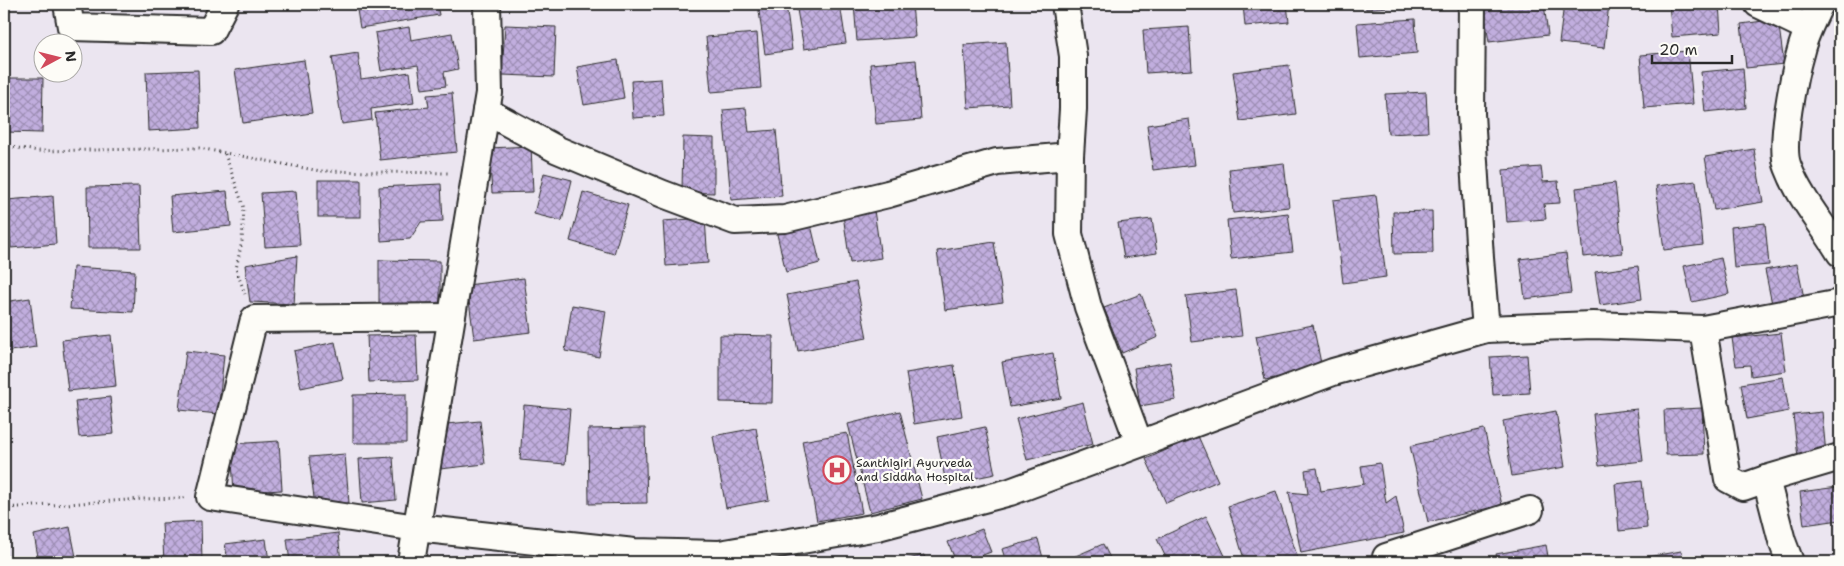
<svg xmlns="http://www.w3.org/2000/svg" width="1844" height="566" font-family="'Shantell Sans',sans-serif">
<style>
.building{fill:url(#building-cross-hatch);stroke:#2b2b2b}
.lines{fill:none;stroke-linecap:round;stroke-linejoin:round}
.minor-casing{stroke:#2b2b2b;stroke-width:30}
.path{stroke:#2b2b2b;stroke-width:3;stroke-dasharray:1 4;stroke-linecap:butt}
.minor{stroke:#fdfcf7;stroke-width:26}
.labels{text-anchor:middle;stroke-width:4.5;stroke-linejoin:round;paint-order:stroke}
.poi-label{font-size:12px;fill:#2b2b2b;stroke:#fdfcf7;text-anchor:start}
</style>
<defs>
<pattern id="building-cross-hatch" width="8" height="8" patternUnits="userSpaceOnUse" patternTransform="scale(1.25)"><rect width="8" height="8" fill="#c1aede"/><path d="M0 0l8 8M0 8l8-8" fill="none" stroke="#9d8eb4"/></pattern>
</defs>
<rect width="100%" height="100%" fill="#ebe5f0"/>
<filter id="ink" filterUnits="userSpaceOnUse"><feTurbulence type="fractalNoise" baseFrequency=".02" numOctaves="2"/><feDisplacementMap in="SourceGraphic" scale="10" xChannelSelector="R" yChannelSelector="G"/><feConvolveMatrix kernelMatrix="1 2 1 2 8 2 1 2 1" color-interpolation-filters="sRGB"/></filter>
<g filter="url(#ink)">
<g class="building">
<polygon points="356,4 437,4 439,15 360,28"/>
<polygon points="758,4 786,4 792,50 765,54"/>
<polygon points="796,4 840,4 846,43 804,49"/>
<polygon points="854,4 912,4 915,37 857,41"/>
<polygon points="1243,4 1287,4 1289,22 1245,26"/>
<polygon points="1365,4 1420,4 1366,9"/>
<polygon points="1483,4 1544,4 1548,35 1489,42"/>
<polygon points="1564,4 1609,4 1604,48 1559,43"/>
<polygon points="1669,4 1719,4 1721,33 1672,37"/>
<polygon points="1415,19 1417,53 1360,58 1357,23"/>
<polygon points="1778,19 1784,64 1746,68 1741,24"/>
<polygon points="505,25 556,27 554,77 502,75"/>
<polygon points="409,27 411,40 452,33 458,69 444,72 446,86 422,89 418,65 381,71 375,33"/>
<polygon points="1189,27 1192,70 1146,73 1143,30"/>
<polygon points="757,33 761,88 711,92 706,37"/>
<polygon points="1006,42 1010,105 968,108 964,45"/>
<polygon points="1840,50 1840,80 1835,51"/>
<polygon points="1688,51 1693,104 1644,108 1640,55"/>
<polygon points="358,53 361,79 410,72 414,103 371,109 372,120 342,124 332,57"/>
<polygon points="304,60 312,113 243,123 235,70"/>
<polygon points="618,60 624,98 584,105 577,67"/>
<polygon points="916,60 921,120 876,124 870,64"/>
<polygon points="1289,65 1296,114 1240,121 1233,72"/>
<polygon points="1743,68 1746,108 1705,112 1701,72"/>
<polygon points="198,70 200,128 148,131 146,72"/>
<polygon points="4,78 43,78 42,133 4,132"/>
<polygon points="661,79 664,116 633,118 631,81"/>
<polygon points="1426,92 1428,132 1388,134 1385,94"/>
<polygon points="452,93 457,152 380,160 375,113 429,107 427,95"/>
<polygon points="746,108 749,132 776,130 782,196 731,200 723,110"/>
<polygon points="1189,119 1195,165 1153,170 1147,125"/>
<polygon points="683,137 714,138 714,193 682,192"/>
<polygon points="531,146 533,192 492,193 489,148"/>
<polygon points="1754,149 1763,202 1714,210 1705,157"/>
<polygon points="1284,163 1289,207 1233,213 1229,169"/>
<polygon points="1541,167 1543,182 1558,181 1560,203 1544,204 1546,219 1507,222 1503,170"/>
<polygon points="544,173 572,180 562,221 534,214"/>
<rect x="318" y="180" width="43" height="37"/>
<polygon points="1696,181 1703,245 1664,250 1656,186"/>
<polygon points="1615,183 1623,253 1583,257 1576,188"/>
<polygon points="441,184 443,221 421,222 410,239 381,241 379,187"/>
<polygon points="139,186 141,248 88,248 87,187"/>
<polygon points="227,191 231,226 173,232 170,196"/>
<polygon points="296,191 300,245 265,247 261,193"/>
<polygon points="583,192 628,205 614,254 570,241"/>
<polygon points="1376,195 1386,277 1343,283 1333,200"/>
<polygon points="53,196 56,244 11,248 7,200"/>
<polygon points="874,210 881,258 850,263 843,215"/>
<polygon points="1432,211 1433,253 1394,254 1393,212"/>
<polygon points="1288,213 1293,252 1231,259 1227,220"/>
<polygon points="705,218 708,263 666,266 663,221"/>
<polygon points="1152,219 1157,253 1124,258 1118,223"/>
<polygon points="810,221 820,263 786,272 776,230"/>
<polygon points="1765,223 1769,265 1734,268 1731,227"/>
<polygon points="994,242 1003,302 945,310 937,251"/>
<polygon points="1566,253 1571,293 1525,299 1520,259"/>
<polygon points="297,256 294,304 250,302 245,265"/>
<polygon points="1721,258 1729,294 1692,302 1684,266"/>
<polygon points="379,260 440,261 440,306 379,305"/>
<polygon points="1797,264 1804,298 1772,304 1765,270"/>
<polygon points="1638,266 1642,299 1600,305 1595,272"/>
<polygon points="73,267 135,271 133,312 70,309"/>
<polygon points="524,278 531,332 474,339 467,285"/>
<polygon points="856,282 867,338 798,351 787,295"/>
<polygon points="1236,290 1242,336 1192,342 1186,296"/>
<polygon points="1141,294 1158,337 1122,353 1104,308"/>
<polygon points="30,298 36,347 4,352 4,302"/>
<polygon points="572,305 606,311 599,357 565,351"/>
<polygon points="1313,325 1322,368 1265,380 1256,336"/>
<polygon points="1781,333 1786,371 1751,376 1750,365 1736,366 1732,338"/>
<polygon points="111,335 116,386 68,391 62,340"/>
<polygon points="416,335 418,380 369,382 367,336"/>
<polygon points="720,335 773,336 772,403 720,402"/>
<polygon points="335,342 343,379 301,388 294,351"/>
<polygon points="186,351 224,355 218,414 179,410"/>
<polygon points="1053,353 1061,398 1010,407 1002,362"/>
<polygon points="1527,355 1530,393 1493,395 1490,357"/>
<polygon points="1170,362 1176,400 1140,406 1134,368"/>
<polygon points="954,365 962,416 914,424 906,373"/>
<polygon points="1783,377 1789,411 1747,419 1741,384"/>
<polygon points="406,394 406,443 353,443 353,395"/>
<polygon points="110,397 114,434 79,437 75,401"/>
<polygon points="1083,402 1093,444 1027,460 1016,419"/>
<polygon points="524,405 570,409 565,464 520,460"/>
<polygon points="1702,408 1704,454 1666,455 1664,410"/>
<polygon points="1637,409 1643,461 1599,466 1593,414"/>
<polygon points="900,411 922,499 870,512 848,424"/>
<polygon points="1556,411 1565,467 1512,476 1503,421"/>
<polygon points="1822,412 1826,454 1798,457 1793,415"/>
<polygon points="480,421 485,464 440,469 435,425"/>
<polygon points="985,427 995,474 946,484 937,437"/>
<polygon points="645,428 647,503 589,504 588,429"/>
<polygon points="756,428 769,500 726,508 713,436"/>
<polygon points="1484,429 1502,505 1428,522 1410,446"/>
<polygon points="847,433 862,513 817,521 802,441"/>
<polygon points="1198,436 1218,481 1166,503 1146,459"/>
<polygon points="279,441 282,490 234,493 231,444"/>
<polygon points="345,454 349,503 315,506 309,457"/>
<polygon points="393,457 396,500 362,503 359,459"/>
<polygon points="1380,463 1386,503 1396,496 1404,533 1301,553 1289,492 1308,494 1305,470 1317,468 1321,491 1364,484 1361,466"/>
<polygon points="1642,481 1647,528 1619,531 1615,484"/>
<polygon points="1838,487 1840,520 1804,525 1800,492"/>
<polygon points="1276,491 1299,562 1245,562 1228,506"/>
<polygon points="1206,516 1228,562 1168,562 1157,539"/>
<polygon points="201,521 202,562 164,562 162,523"/>
<polygon points="70,527 77,562 39,562 34,535"/>
<polygon points="982,529 991,552 964,562 956,562 948,542"/>
<polygon points="338,533 341,562 290,562 287,539"/>
<polygon points="266,539 269,562 228,562 225,544"/>
<polygon points="1038,539 1044,562 1006,562 1002,549"/>
<polygon points="1103,544 1112,562 1062,562"/>
<polygon points="1546,545 1549,562 1498,562 1496,554"/>
<polygon points="1681,551 1683,562 1630,562 1630,560"/>
<polygon points="924,555 926,562 897,562"/>
</g>
<g class="lines">
<g class="minor-casing">
<g id="minor">
<polyline points="67,4 71,27 211,31 225,4"/>
<polyline points="1472,4 1471,114 1480,258 1486,329"/>
<polyline points="1758,4 1808,28"/>
<path d="M1820,4C1813,19 1805,34 1801,50C1794,74 1779,146 1788,167C1800,199 1823,224 1840,253"/>
<polyline points="486,111 558,150 663,194 735,221 785,219 888,194 997,162 1070,156 1073,109 1073,56 1065,4"/>
<polyline points="1070,156 1069,234 1088,307 1139,443"/>
<polyline points="451,317 254,319 210,497 417,528 634,552 719,554 878,527 1010,492 1333,372 1486,329 1593,325 1703,329 1840,303"/>
<polyline points="1703,329 1728,479 1743,487 1766,479 1782,541 1790,562"/>
<polyline points="1766,479 1840,457"/>
<polyline points="411,562 489,93 487,4"/>
<polyline points="1387,562 1386,557 1530,510"/>
</g>
</g>
<g class="path">
<polyline points="4,146 39,151 199,148 320,171 448,173"/>
<polyline points="225,154 244,208 242,241 236,269 245,294"/>
<polyline points="4,508 143,499 185,498"/>
</g>
<use href="#minor" class="minor"/>
</g>
</g>
<defs>
<g id="hospital-ring" transform="scale(1.4375)"><circle r="9.5" fill="#fdfcf7" stroke="#d1495b" stroke-width="1.5"/><path d="M-5-5h3v3.5h4V-5h3V5h-3V1.5h-4V5h-3Z" fill="#d1495b"/></g>
</defs>
<g fill-rule="evenodd">
<use href="#hospital-ring" x="837" y="470"/>
</g>
<g class="labels">
<g class="poi-label">
<text x="856" y="467">Santhigiri Ayurveda<tspan x="856" dy="14">and Siddha Hospital</tspan></text>
</g>
</g>
<rect width="1844" height="566" fill="none" stroke="#fdfcf7" stroke-width="20"/>
<rect x="10" y="10" width="1824" height="546" fill="none" stroke="#2b2b2b" stroke-width="2" filter="url(#ink)"/>
<g transform="translate(58 58) rotate(83)"><circle r="24" fill="#fdfcf7" stroke="#a9a8a5"/>
<path d="M0-4L9 19L0 12L-9 19Z" fill="#d1495b"/>
<text y="-8" font-size="14" font-weight="bold" text-anchor="middle" fill="#2b2b2b">N</text>
</g>
<path d="M1652 55v8h80v-8" fill="none" stroke="#2b2b2b" stroke-width="2.5"/>
<text x="1659" y="55" font-size="15" fill="#2b2b2b" stroke="#fdfcf7" stroke-width="4" paint-order="stroke">20 m</text>
</svg>
